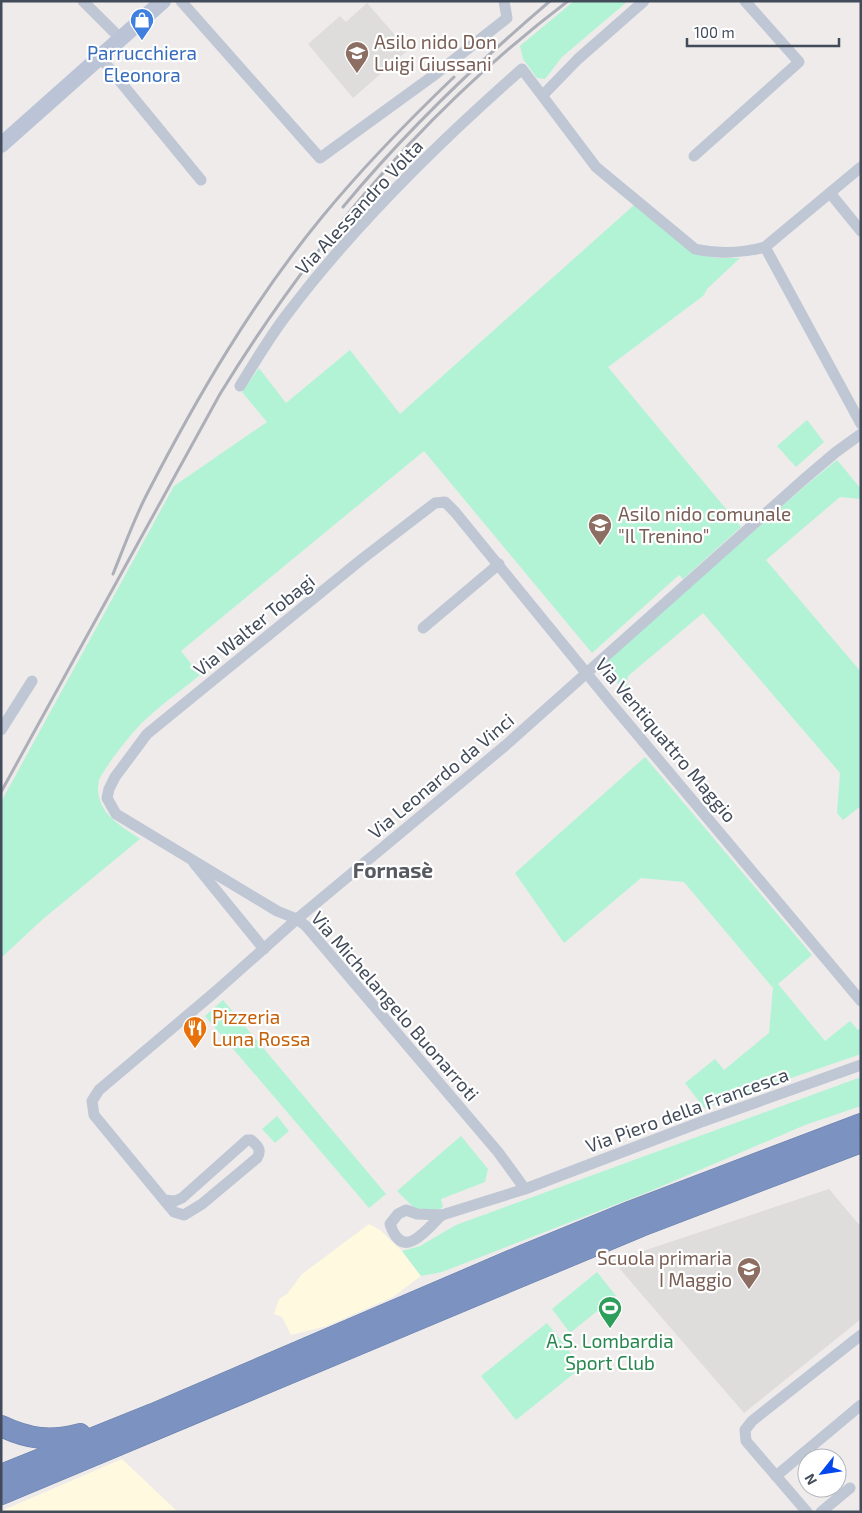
<svg xmlns="http://www.w3.org/2000/svg" width="862" height="1513" font-family="'Exo 2',sans-serif">
<style>
.commercial{fill:#fef9df}
.education{fill:#dfdcdc}
.green{fill:#b2f3d5}
.lines{fill:none;stroke-linecap:round;stroke-linejoin:round}
.highway-casing{stroke:#677eac;stroke-width:22}
.street{stroke:#bfc7d5;stroke-width:11}
.secondary{stroke:#bbc4d7;stroke-width:16}
.highway{stroke:#7c93c1;stroke-width:21}
.rail{stroke:#acafb7;stroke-width:3}
.labels{text-anchor:middle;stroke-width:4.5;stroke-linejoin:round;paint-order:stroke}
.education-label{font-size:19px;fill:#785e54;stroke:#fff;text-anchor:start}
.shop-label{font-size:19px;fill:#366cbe;stroke:#fff}
.street-label{font-size:19px;fill:#424b5a;stroke:#fff}
.food-label{font-size:19px;fill:#c56008;stroke:#fff;text-anchor:start}
.leisure-label{font-size:19px;fill:#27864d;stroke:#fff}
.quarter-label{font-size:21px;font-weight:bold;fill:#575a61;stroke:#fff}
</style>
<rect width="100%" height="100%" fill="#eeebea"/>
<g class="commercial">
<polygon points="369,1224 380,1230 402,1251 421,1276 393,1297 327,1326 291,1335 282,1317 274,1314 279,1299 287,1294 302,1274"/>
<polygon points="122,1459 178,1512 1,1512 1,1511"/>
</g>
<g class="education">
<polygon points="367,3 408,50 353,98 308,44 340,16 346,22"/>
<polygon points="829,1189 861,1227 861,1319 744,1413 613,1261"/>
</g>
<g class="green">
<polygon points="574,1 628,1 562,57 545,79 537,78 523,59 520,46"/>
<path d="M634,205L696,254L716,258H740L708,288L703,296L608,367L741,527L683,579L679,575L592,653L424,451L181,651L200,675C182,690 163,703 146,719C135,728 104,768 99,780C97,787 98,796 101,803C107,819 126,829 140,839L43,919L1,958V802L174,486L267,422L242,392L259,368L286,403L350,350L400,414Z"/>
<polygon points="807,420 824,442 796,467 777,446"/>
<polygon points="837,460 861,489 861,499 840,497 766,560 861,672 861,806 843,820 837,813 840,773 703,613 628,676 626,693 602,665 805,486"/>
<polygon points="645,757 812,955 778,984 825,1041 850,1021 858,1030 861,1028 861,1054 704,1108 685,1083 715,1059 724,1070 769,1033 773,988 684,882 641,878 564,943 515,873"/>
<polygon points="223,1000 386,1194 369,1208 205,1016"/>
<polygon points="861,1077 861,1106 805,1125 653,1190 442,1272 421,1276 402,1251 420,1246 456,1225"/>
<polygon points="277,1116 289,1131 275,1143 262,1129"/>
<polygon points="461,1136 488,1169 485,1182 441,1199 443,1207 434,1213 415,1209 397,1191"/>
<polygon points="597,1272 616,1296 570,1333 552,1309"/>
<polygon points="547,1323 582,1367 516,1420 481,1376"/>
</g>
<g class="lines">
<g class="highway-casing">
<g id="highway">
<path d="M1,1426C28,1439 51,1442 80,1434"/>
<polyline points="1,1475 153,1414 524,1255 632,1211 861,1124"/>
<polyline points="1,1494 641,1226 861,1142"/>
</g>
</g>
<g class="street">
<polyline points="83,1 121,39"/>
<polyline points="181,1 320,158 437,73 507,18 504,1"/>
<polyline points="100,57 201,180"/>
<polyline points="543,95 578,59 644,1"/>
<polyline points="694,156 799,62 745,1"/>
<polyline points="830,193 861,231"/>
<polyline points="765,247 861,424"/>
<path d="M240,386C255,362 270,336 288,313C356,223 438,143 522,69L596,167L695,249C717,254 743,253 765,247L861,167"/>
<polyline points="423,628 499,564"/>
<polyline points="1,730 32,681"/>
<polyline points="194,863 264,949"/>
<polyline points="525,1189 498,1152 306,926 297,919 277,911 116,814 107,798 109,789 115,777 147,734 362,559 435,503 445,502 455,512 610,702 861,1001"/>
<path d="M164,1200L175,1201L182,1198L247,1140H251C258,1146 262,1150 257,1158L202,1204L184,1215L174,1212L164,1200L94,1115L92,1101L99,1090L215,992L297,919L506,745L803,480L836,452L861,434"/>
<path d="M406,1210L417,1214L442,1215C425,1230 403,1263 390,1224L398,1214Z"/>
<polyline points="442,1215 525,1189 701,1122 861,1065"/>
<polyline points="776,1476 861,1405"/>
<polyline points="807,1512 746,1441 745,1430 752,1421 861,1335"/>
<polyline points="821,1512 850,1488"/>
</g>
<polyline class="secondary" points="1,145 163,1"/>
<use href="#highway" class="highway"/>
<g class="rail">
<path d="M343,207C405,132 476,64 550,1"/>
<path d="M113,574C124,547 134,519 147,494C197,397 253,301 322,217C363,167 408,121 454,77"/>
<path d="M1,792L220,394C312,244 427,108 568,1"/>
</g>
</g>
<defs>
<g id="shop-pin" transform="scale(1.25)"><path d="M0 17L-7.5 6A9.5 9.5 0 1 1 7.5 6Z" fill="#3f7fe0" stroke="#fff"/><path d="M-5-2.5h2.3a2.7 3.5 0 0 1 5.4 0H5L5.5 6h-11ZM-1.5-2.5h3a1.5 2.3 0 0 0-3 0Z" fill="#fff"/></g>
<g id="school-pin" transform="scale(1.25)"><path d="M0 17L-7.5 6A9.5 9.5 0 1 1 7.5 6Z" fill="#8d6e63" stroke="#fff"/><path d="M0-5L7-2L0 1L-7-2ZM-4 1L0 2.5L4 1V4Q0 6-4 4Z" fill="#fff"/></g>
<g id="restaurant-pin" transform="scale(1.25)"><path d="M0 17L-7.5 6A9.5 9.5 0 1 1 7.5 6Z" fill="#e8710a" stroke="#fff"/><path d="M-5-6h1v4h1v-4h1v4h1v-4h1v5L-1.5 .5V6h-2V.5L-5-1ZM5-6V6H3V1.5H1.5Q1.5-4 5-6Z" fill="#fff"/></g>
<g id="stadium-pin" transform="scale(1.25)"><path d="M0 17L-7.5 6A9.5 9.5 0 1 1 7.5 6Z" fill="#2e9e5b" stroke="#fff"/><path d="M0-5a6.5 5 0 1 0 0 10a6.5 5 0 1 0 0-10ZM-3.5-1.8h7v3.6h-7Z" fill="#fff"/></g>
</defs>
<g fill-rule="evenodd">
<use href="#shop-pin" x="142" y="20"/>
<use href="#school-pin" x="357" y="53"/>
<use href="#school-pin" x="600" y="525"/>
<use href="#restaurant-pin" x="195" y="1028"/>
<use href="#school-pin" x="749" y="1269"/>
<use href="#stadium-pin" x="610" y="1308"/>
</g>
<g class="labels">
<g class="education-label">
<text x="374" y="49">Asilo nido Don<tspan x="374" dy="22">Luigi Giussani</tspan></text>
<text x="618" y="521">Asilo nido comunale<tspan x="618" dy="22">"Il Trenino"</tspan></text>
<text x="732" y="1265" text-anchor="end">Scuola primaria<tspan x="732" dy="22">I Maggio</tspan></text>
</g>
<g class="shop-label">
<text x="142" y="60">Parrucchiera<tspan x="142" dy="22">Eleonora</tspan></text>
</g>
<g class="street-label">
<text transform="translate(359 207) rotate(-47)" y="7">Via Alessandro Volta</text>
<text transform="translate(254 625) rotate(-39)" y="7">Via Walter Tobagi</text>
<text transform="translate(666 740) rotate(50)" y="7">Via Ventiquattro Maggio</text>
<text transform="translate(441 776) rotate(-40)" y="7">Via Leonardo da Vinci</text>
<text transform="translate(395 1006) rotate(49)" y="7">Via Michelangelo Buonarroti</text>
<text transform="translate(687 1110) rotate(-20)" y="7">Via Piero della Francesca</text>
</g>
<g class="food-label">
<text x="212" y="1024">Pizzeria<tspan x="212" dy="22">Luna Rossa</tspan></text>
</g>
<g class="leisure-label">
<text x="610" y="1348">A.S. Lombardia<tspan x="610" dy="22">Sport Club</tspan></text>
</g>
<g class="quarter-label">
<text x="393" y="878">Fornasè</text>
</g>
</g>
<rect width="862" height="1513" fill="none" stroke="#424b5a" stroke-width="5"/>
<g transform="translate(822 1473) rotate(240)"><circle r="24" fill="#ffffff" stroke="#b3b7bd"/>
<path d="M0-4L9 19L0 12L-9 19Z" fill="#0547ee"/>
<text y="-8" font-size="14" font-weight="bold" text-anchor="middle" fill="#424b5a">N</text>
</g>
<path d="M687 38v8h152v-8" fill="none" stroke="#424b5a" stroke-width="2.5"/>
<text x="694" y="38" font-size="15" fill="#424b5a" stroke="#ffffff" stroke-width="4" paint-order="stroke">100 m</text>
</svg>
